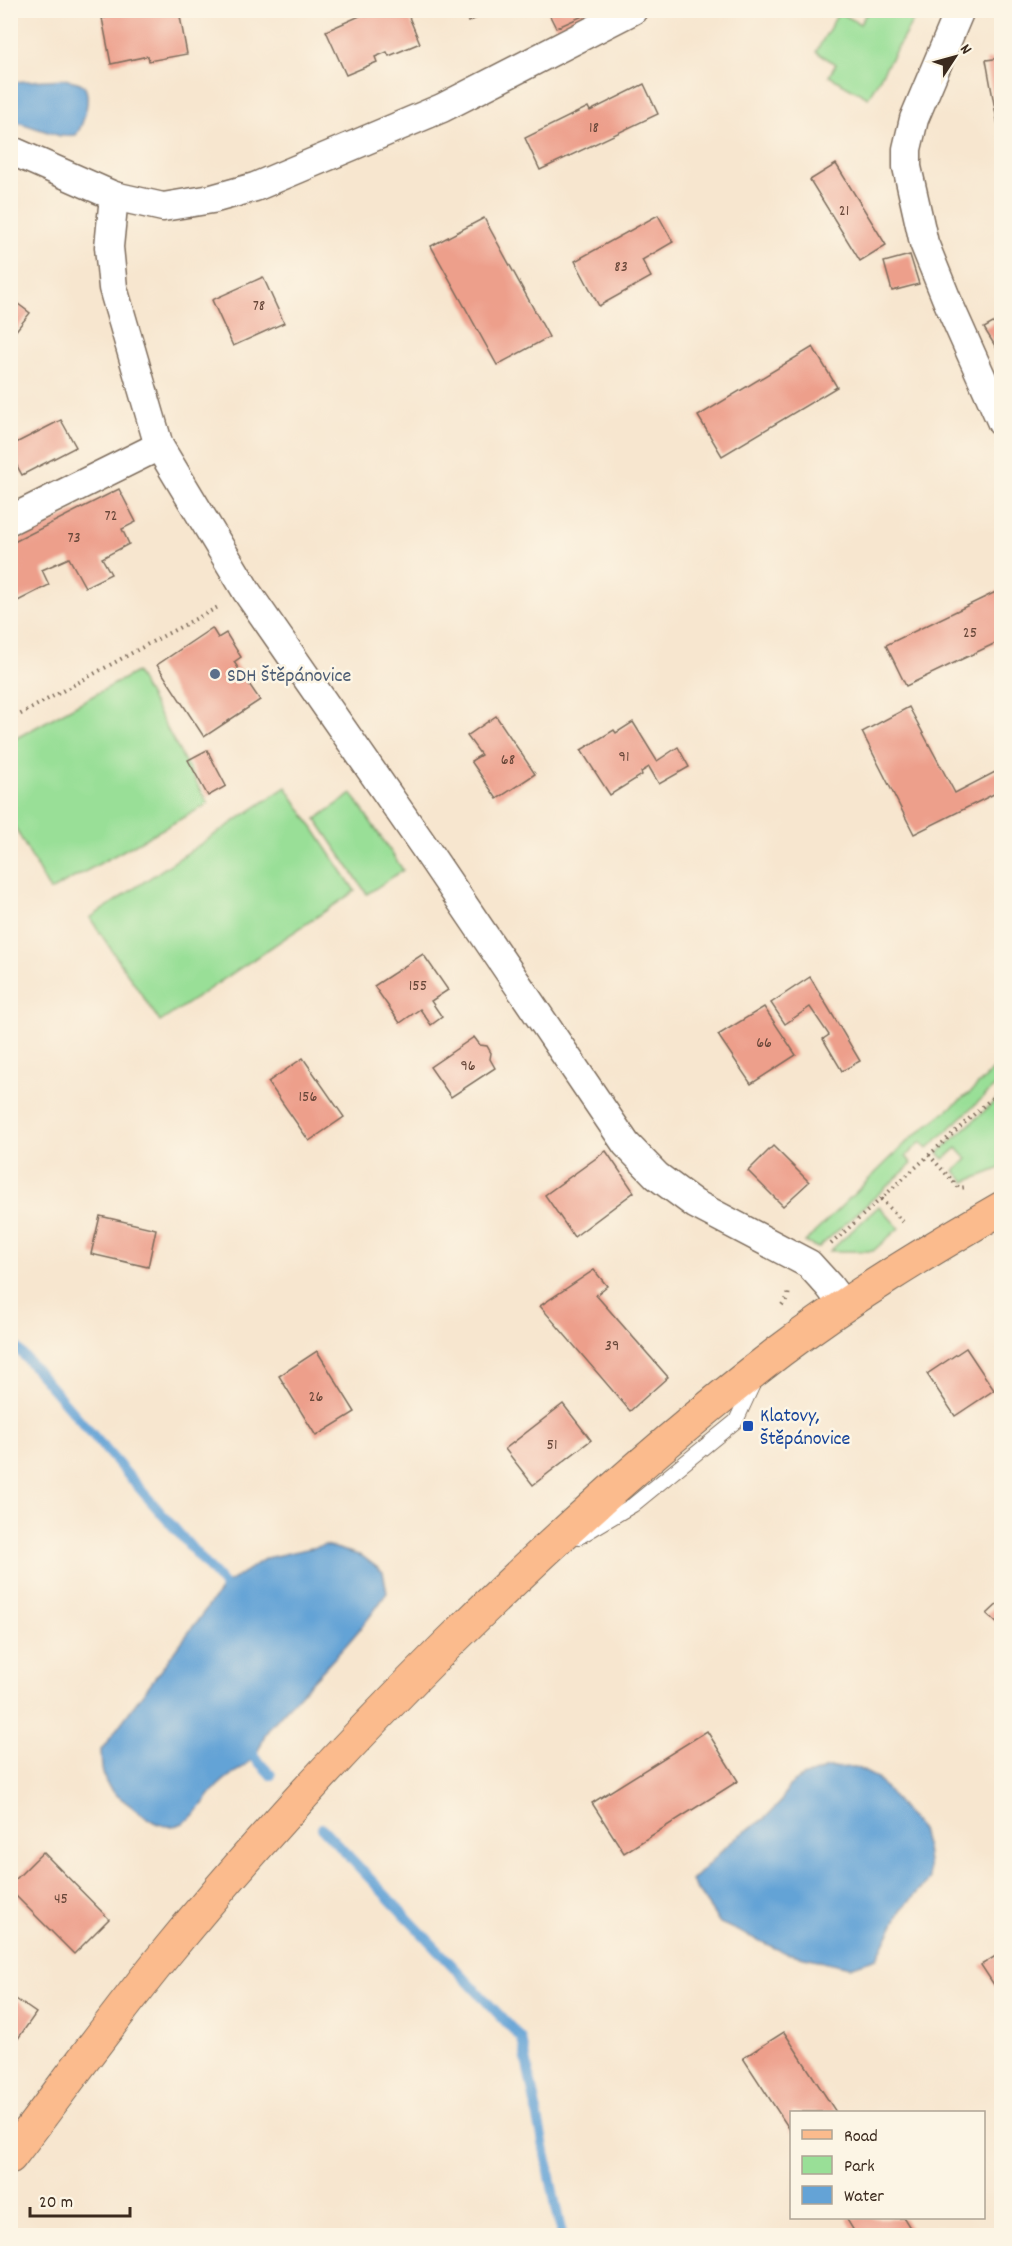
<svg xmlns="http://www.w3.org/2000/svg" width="1012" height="2246" font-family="Dekko,sans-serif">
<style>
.green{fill:#99df97;stroke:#6a845a;stroke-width:1.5}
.water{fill:#64a3d6;stroke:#50667a;stroke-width:1.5}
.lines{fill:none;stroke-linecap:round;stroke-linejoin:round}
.stream{stroke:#64a3d6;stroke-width:10}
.building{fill:#ed9f8b}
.service-casing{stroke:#7d6c5c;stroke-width:16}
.minor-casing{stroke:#7d6c5c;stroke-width:31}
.primary-casing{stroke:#7d6c5c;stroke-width:35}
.path{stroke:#7d6c5c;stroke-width:4;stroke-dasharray:1.5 4.5;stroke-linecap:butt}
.service{stroke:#fff;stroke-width:14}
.minor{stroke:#fff;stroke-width:28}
.primary{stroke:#fbbb8d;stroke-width:33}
.service-dot{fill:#5c6f8a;stroke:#fcf5e5;stroke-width:2}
.transit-dot{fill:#1a4fb4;stroke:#fcf5e5;stroke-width:2}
.labels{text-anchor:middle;stroke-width:5;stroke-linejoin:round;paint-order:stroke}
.number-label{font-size:16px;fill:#684739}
.service-label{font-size:20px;fill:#4e5e75;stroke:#fcf5e5;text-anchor:start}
.transit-label{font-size:20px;fill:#164399;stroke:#fcf5e5;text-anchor:start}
</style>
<rect width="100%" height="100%" fill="#fcf5e5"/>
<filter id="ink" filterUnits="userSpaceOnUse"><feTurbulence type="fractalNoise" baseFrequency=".0167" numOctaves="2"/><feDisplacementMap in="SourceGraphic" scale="12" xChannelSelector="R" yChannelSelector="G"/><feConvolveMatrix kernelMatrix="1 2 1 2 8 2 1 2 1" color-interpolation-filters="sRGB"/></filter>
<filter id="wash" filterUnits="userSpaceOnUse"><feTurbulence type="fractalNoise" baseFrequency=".008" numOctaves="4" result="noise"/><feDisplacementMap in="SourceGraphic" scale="24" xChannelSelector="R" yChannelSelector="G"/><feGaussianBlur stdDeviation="1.35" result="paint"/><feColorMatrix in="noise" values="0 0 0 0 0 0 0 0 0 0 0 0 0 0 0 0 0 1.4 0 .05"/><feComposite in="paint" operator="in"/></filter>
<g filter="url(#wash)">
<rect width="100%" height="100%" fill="#f7e6cf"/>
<g class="green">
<polygon points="868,11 899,11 914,19 868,98 829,76 836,64 816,52 839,12 860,24"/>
<polygon points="136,672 208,804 50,891 11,820 11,741"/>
<polygon points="286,787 355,891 160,1022 90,918"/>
<polygon points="352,794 403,870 367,894 316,819"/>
<polygon points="1001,1062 1001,1081 927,1149 921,1142 906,1156 912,1164 818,1248 805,1242 910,1139 972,1091"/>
<polygon points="1001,1096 1001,1168 965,1182 955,1171 967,1159 957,1148 944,1159 938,1153"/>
<polygon points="879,1206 899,1228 873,1251 830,1251"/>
</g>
<g class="water">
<path d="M65,79C71,81 79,81 83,85C93,96 83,125 76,135L60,136L11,120V82Z"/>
<path d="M325,1545L362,1556L383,1572L387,1592C355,1642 310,1681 271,1726C263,1735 261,1749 253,1758C244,1769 231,1773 221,1783C207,1794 200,1814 183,1823C163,1833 147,1818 131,1806C104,1786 102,1783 101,1750L224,1585L266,1558Z"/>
<polygon points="855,1767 877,1778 921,1830 926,1848 930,1879 901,1910 877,1958 850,1967 786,1953 720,1923 691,1881 735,1838 764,1819 780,1803 789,1786 802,1777 828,1768"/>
</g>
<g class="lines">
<g class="stream">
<polyline points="10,1340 224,1585 226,1599"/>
<polyline points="252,1744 254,1757 271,1775"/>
<polyline points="322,1828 522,2039 562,2236"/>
</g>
</g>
<g id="blocks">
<g class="building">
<polygon points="104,10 179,11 187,54 149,61 148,56 111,64 102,18 105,18"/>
<polygon points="368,10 406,10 420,43 389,56 387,52 375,57 377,62 346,75 326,31 369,12"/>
<polygon points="463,10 495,10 468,22"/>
<polygon points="547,10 596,10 556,28"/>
<polygon points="1002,58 1002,125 998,126 986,60"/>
<polygon points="644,84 658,114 540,170 525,138 588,107 590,111"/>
<polygon points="836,164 886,245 860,261 810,180"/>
<polygon points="658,215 673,242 642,260 651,277 599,306 575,261"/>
<polygon points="484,218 549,337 497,365 431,246"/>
<polygon points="910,255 919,284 892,291 884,262"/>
<polygon points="263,277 284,323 233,346 212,300"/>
<polygon points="10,298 30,313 10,338"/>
<polygon points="1002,318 1002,357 984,328"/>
<polygon points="813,347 837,387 722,456 698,416"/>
<polygon points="61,420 76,447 22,475 10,453 10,446"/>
<polygon points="119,489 136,522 122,529 129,544 102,558 111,574 85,587 69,558 42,570 49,585 10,605 10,544"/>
<polygon points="1002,589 1002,640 906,686 886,645"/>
<polygon points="212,628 218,638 226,633 241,657 234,662 260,700 204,737 157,665"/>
<polygon points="909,707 955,793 997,771 1002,780 1002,790 914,834 862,732"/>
<polygon points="496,716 535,774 497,799 471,761 481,755 467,736"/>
<polygon points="633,722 657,761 678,747 689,767 659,784 649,767 641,772 642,775 610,795 581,750 614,730 616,733"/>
<polygon points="207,750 226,786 208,796 188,760"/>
<polygon points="423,954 448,990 431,1001 442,1017 431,1025 420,1009 400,1023 374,986"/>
<polygon points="810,977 860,1061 842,1071 823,1039 829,1035 810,1007 785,1024 771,1003"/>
<polygon points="764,1007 796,1055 751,1084 718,1035"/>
<polygon points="474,1037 480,1045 487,1046 491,1053 490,1059 495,1068 451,1097 430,1067"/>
<polygon points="303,1058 344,1117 309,1141 268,1082"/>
<polygon points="773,1146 809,1182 783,1206 748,1171"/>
<polygon points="606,1151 634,1192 574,1237 545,1195"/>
<polygon points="100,1216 156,1229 148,1267 91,1254"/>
<polygon points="594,1270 607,1286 596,1295 668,1377 630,1411 540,1306"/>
<polygon points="966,1348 994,1390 955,1416 927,1374"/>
<polygon points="317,1351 355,1412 316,1436 279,1376"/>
<polygon points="563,1404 591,1440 533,1485 505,1449"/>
<polygon points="1002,1600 1002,1628 987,1614"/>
<polygon points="707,1731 738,1781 624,1853 592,1803"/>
<polygon points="43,1852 109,1919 74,1954 10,1890 10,1885"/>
<polygon points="1002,1952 1002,1997 981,1965"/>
<polygon points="10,1995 36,2013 10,2050"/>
<polygon points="784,2032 836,2112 792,2112 792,2133 743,2058"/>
<polygon points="846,2218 904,2218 915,2236 857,2236"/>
</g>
</g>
</g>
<g filter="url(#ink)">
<use href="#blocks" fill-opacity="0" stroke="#7d6c5c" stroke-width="1.5"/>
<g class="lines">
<g class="service-casing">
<polyline id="service" points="579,1537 633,1505 736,1421 754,1382"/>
</g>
<g class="minor-casing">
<g id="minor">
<polyline points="960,10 914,119 907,149 907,167 924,243 947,300 1002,423"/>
<polyline points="10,150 114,196 163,207 212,199 255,187 442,108 633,10"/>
<polyline points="114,196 109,247 113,288 159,446 247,592 423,845 626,1144 657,1176 695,1204 809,1264 829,1286 844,1306"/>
<polyline points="10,520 159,446"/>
</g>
</g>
<g class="primary-casing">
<path id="primary" d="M10,2157C62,2089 112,2019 166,1953C254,1845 349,1743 447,1645C552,1541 662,1441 780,1351C850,1298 926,1252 1002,1208"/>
</g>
<g class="path">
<polyline points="10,720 150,643 220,606"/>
<polyline points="929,1155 959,1188 967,1187"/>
<polyline points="881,1199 904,1223"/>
<polyline points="831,1244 1002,1089"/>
<polyline points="782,1305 788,1297 789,1290"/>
</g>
<use href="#service" class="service"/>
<use href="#minor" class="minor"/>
<use href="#primary" class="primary"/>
</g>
</g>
<circle class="service-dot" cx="215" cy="674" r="6"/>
<rect class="transit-dot" x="742" y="1420" width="12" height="12" rx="3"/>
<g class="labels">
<g class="number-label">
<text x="594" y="132">18</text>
<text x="844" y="215">21</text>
<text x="621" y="271">83</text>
<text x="259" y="310">78</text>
<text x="111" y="520">72</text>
<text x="74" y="542">73</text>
<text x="970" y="637">25</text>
<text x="624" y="761">91</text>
<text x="508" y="764">68</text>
<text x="418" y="990">155</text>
<text x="764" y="1047">66</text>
<text x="468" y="1070">96</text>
<text x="308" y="1101">156</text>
<text x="612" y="1350">39</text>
<text x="316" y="1401">26</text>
<text x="552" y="1449">51</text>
<text x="61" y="1903">45</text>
</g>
<g class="service-label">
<text x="227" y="681">SDH Štěpánovice</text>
</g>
<g class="transit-label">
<text x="760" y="1421">Klatovy,<tspan x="760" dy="23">Štěpánovice</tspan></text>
</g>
</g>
<rect width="1012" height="2246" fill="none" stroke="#fcf5e5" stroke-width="36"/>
<rect x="790" y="2111" width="195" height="108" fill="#fcf5e5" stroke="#afa495" stroke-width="1.5"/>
<rect x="802" y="2130" width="30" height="9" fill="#fbbb8d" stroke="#afa495" stroke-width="1.5"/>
<text x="844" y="2141" font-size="18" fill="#3b2a1e">Road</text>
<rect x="802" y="2156" width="30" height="18" fill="#99df97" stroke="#afa495" stroke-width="1.5"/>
<text x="844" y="2171" font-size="18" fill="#3b2a1e">Park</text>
<rect x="802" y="2186" width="30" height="18" fill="#64a3d6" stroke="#afa495" stroke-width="1.5"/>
<text x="844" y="2201" font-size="18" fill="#3b2a1e">Water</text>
<g transform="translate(955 57) rotate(54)" stroke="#fcf5e5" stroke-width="4.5" paint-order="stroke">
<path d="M0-4.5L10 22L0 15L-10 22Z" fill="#3b2a1e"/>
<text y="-9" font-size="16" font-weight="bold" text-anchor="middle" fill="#3b2a1e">N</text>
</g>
<path d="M30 2207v9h100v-9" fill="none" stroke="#3b2a1e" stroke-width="3"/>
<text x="39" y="2207" font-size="18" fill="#3b2a1e" stroke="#fcf5e5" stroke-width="4.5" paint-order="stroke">20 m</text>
</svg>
